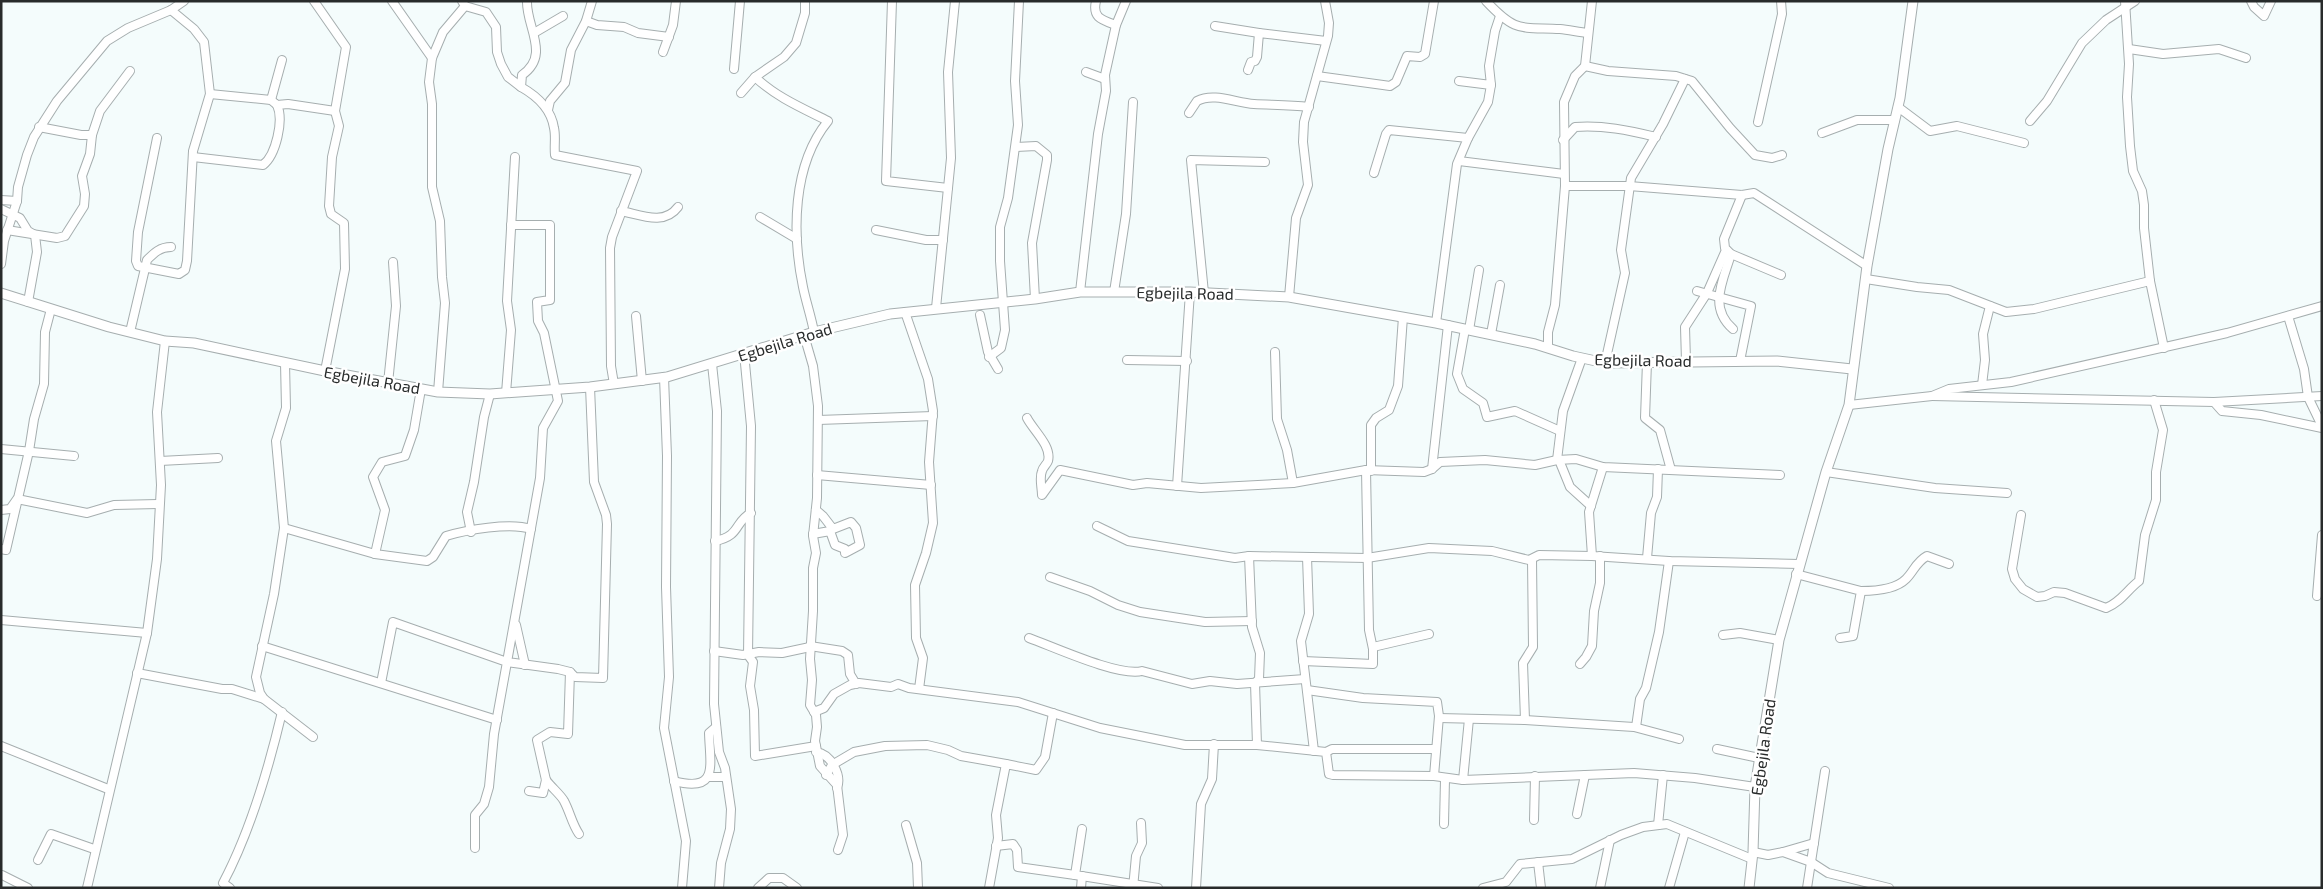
<svg xmlns="http://www.w3.org/2000/svg" width="2323" height="889" font-family="'Exo 2',sans-serif">
<style>
.lines{fill:none;stroke-linecap:round;stroke-linejoin:round}
.minor-casing{stroke:#a6aeaf;stroke-width:10}
.tertiary-casing{stroke:#a6aeaf;stroke-width:11}
.minor{stroke:#fff;stroke-width:8}
.tertiary{stroke:#fff;stroke-width:9}
.labels{text-anchor:middle;stroke-width:5;stroke-linejoin:round;paint-order:stroke}
.street-label{font-size:16px;fill:#282b2b;stroke:#fff}
</style>
<rect width="100%" height="100%" fill="#f4fcfc"/>
<g class="lines">
<g class="minor-casing">
<g id="minor">
<polyline points="314,1 346,47 335,111 339,126 332,157 329,206 331,214 344,223 345,269 325,371"/>
<polyline points="392,1 432,58"/>
<polyline points="462,1 465,6 486,12 496,27 497,52 501,64 508,77 521,87"/>
<path d="M527,1C526,27 551,55 522,75L521,87C537,96 551,108 554,128C556,136 554,146 555,155L637,171L612,237L610,248L611,366L614,384"/>
<polyline points="892,1 886,181 948,188"/>
<path d="M1096,1C1092,18 1102,20 1116,25"/>
<path d="M1486,1C1516,33 1520,27 1560,29C1569,30 1579,32 1588,33"/>
<polyline points="2125,1 2129,64 2127,97 2130,146 2133,171 2142,191 2144,205 2144,228 2150,281 2164,348"/>
<polyline points="2251,1 2254,7 2264,16 2271,1"/>
<polyline points="586,21 597,25 624,27 638,33 669,37"/>
<polyline points="1215,26 1259,33"/>
<polyline points="534,33 563,16"/>
<polyline points="2129,49 2163,54 2219,49 2246,58"/>
<polyline points="663,52 673,25 676,1"/>
<polyline points="1585,66 1608,71 1676,76 1692,81 1730,128 1755,155 1772,158 1782,155"/>
<polyline points="734,69 740,1"/>
<polyline points="1248,70 1251,62 1255,61 1257,57 1259,33 1326,41"/>
<polyline points="1086,72 1105,79"/>
<polyline points="1317,76 1383,85 1390,86 1396,82 1407,56 1420,57 1425,54 1434,1"/>
<path d="M755,77C776,97 802,108 828,121C792,165 792,234 803,287C806,302 811,316 814,332"/>
<polyline points="1459,81 1491,85 1489,66 1495,31 1500,16"/>
<polyline points="741,93 755,77 784,57 796,43 805,13 805,1"/>
<polyline points="210,94 271,100 277,105 288,104 335,111"/>
<polyline points="271,100 282,60"/>
<polyline points="1898,107 1930,131 1957,126 2024,143"/>
<polyline points="548,110 550,101 565,83 571,50 586,21 592,1"/>
<path d="M1189,113L1197,101C1214,92 1236,103 1254,104C1273,105 1290,105 1309,107"/>
<polyline points="2030,121 2047,101 2082,43 2106,20 2135,1"/>
<polyline points="1758,122 1782,14 1781,1"/>
<polyline points="39,127 81,135 92,135 100,111 130,71"/>
<polyline points="1822,133 1857,120 1895,120"/>
<polyline points="157,138 138,232 136,261 138,266 179,274 185,270 187,261 193,151 210,94 204,42 194,29 171,10"/>
<path d="M1563,140L1575,127C1603,125 1628,130 1656,137"/>
<polyline points="1016,147 1036,146 1047,155 1047,160 1032,243 1035,299"/>
<path d="M193,157L263,165C276,155 284,120 277,105"/>
<polyline points="1459,161 1564,174"/>
<polyline points="1374,173 1386,134 1389,130 1468,138 1488,102 1491,85"/>
<polyline points="1565,186 1629,186 1742,195 1754,193 1867,266"/>
<polyline points="1742,195 1724,239 1725,248 1731,254 1781,275"/>
<polyline points="1,200 17,201"/>
<polyline points="1,209 20,218 28,231 35,235 37,252 28,302"/>
<path d="M621,211C641,215 664,226 678,207"/>
<polyline points="760,217 797,239"/>
<polyline points="511,225 550,225 550,300 537,302 538,321 544,333 558,401 543,428 540,478 507,662 558,669 570,672 575,677 603,678 607,524 606,515 594,482 590,387"/>
<polyline points="7,230 57,238 65,236 84,206 85,194 82,176 90,154 92,135"/>
<polyline points="876,230 926,240 943,240"/>
<path d="M1731,254C1723,281 1708,307 1733,329"/>
<polyline points="1,264 4,241 17,201 18,187 27,155 34,137 57,101 107,41 128,28 171,10 184,1"/>
<polyline points="1866,279 1917,287 1949,290 2006,312 2034,309 2150,281"/>
<polyline points="1697,291 1751,306 1740,361"/>
<polyline points="1080,292 1098,134 1106,91 1105,75 1116,25 1126,1"/>
<polyline points="1114,292 1126,214 1133,102"/>
<polyline points="1204,293 1191,160 1265,162"/>
<polyline points="1289,297 1296,218 1308,185 1303,142 1304,122 1328,36 1329,23 1325,1"/>
<polyline points="936,308 951,158 948,72 955,1"/>
<polyline points="905,312 928,379 933,411 929,462 933,523 926,553 915,585 916,638 923,658 919,689"/>
<polyline points="980,315 988,352 998,369"/>
<polyline points="636,316 642,381"/>
<polyline points="2288,316 2304,369 2308,397 2322,426"/>
<polyline points="1436,323 1457,164 1468,138"/>
<polyline points="1465,329 1457,374 1463,389 1483,403 1487,417 1515,411 1560,431"/>
<polyline points="1469,330 1479,270"/>
<path d="M130,332L147,260C154,253 160,247 171,247"/>
<polyline points="1491,334 1500,285"/>
<polyline points="804,335 813,366 818,406 817,498 813,536 816,553 813,568 813,611 810,659 812,680 810,705 816,715 817,727 815,741 820,766 837,785 843,835 838,850"/>
<polyline points="1548,348 1548,332 1555,305 1565,186 1564,102 1575,76 1585,66 1592,1"/>
<polyline points="1275,352 1277,419 1287,450 1293,483"/>
<polyline points="744,353 751,426 748,655 753,662 750,686 754,710 755,756 816,746"/>
<polyline points="989,357 1001,348 1005,330 1000,261 1000,227 1008,198 1018,125 1015,81 1019,1"/>
<polyline points="1127,360 1187,361"/>
<polyline points="1686,361 1685,327 1707,293 1726,250"/>
<polyline points="1647,362 1645,418 1660,430 1671,470"/>
<polyline points="285,363 286,408 276,441 284,528 274,594 256,677 260,693 264,699 313,737"/>
<polyline points="1605,363 1625,273 1621,250 1631,178 1663,124 1685,79"/>
<polyline points="712,364 717,411 714,704 719,752 725,768 731,809 730,829 721,863 719,888"/>
<polyline points="664,377 667,456 666,587 669,677 664,728 686,841 682,888"/>
<polyline points="388,383 396,306 393,262"/>
<polyline points="1982,385 1985,360 1983,334 1990,306"/>
<path d="M421,389L414,430L405,456L382,462L373,477L385,510L375,554L427,561L433,557L446,536C466,530 510,522 531,529"/>
<polyline points="438,392 445,303 442,277 440,221 432,187 432,104 429,82 432,58 443,32 465,6"/>
<polyline points="506,393 511,330 507,301 515,157"/>
<polyline points="1932,396 2214,402 2222,411 2261,415 2322,428"/>
<polyline points="2214,402 2322,396"/>
<polyline points="1849,405 1932,396 1949,389 2011,382 2227,333 2322,306"/>
<path d="M1027,418C1033,430 1052,446 1048,461C1047,464 1043,467 1042,471C1039,478 1042,488 1042,495L1060,470L1133,485L1147,483L1201,488L1293,483L1366,470L1424,472L1432,469L1440,462L1485,460L1535,465L1557,460L1576,459L1603,467L1780,475"/>
<polyline points="818,420 933,416"/>
<polyline points="1,449 74,456"/>
<polyline points="1557,460 1563,411 1582,358"/>
<polyline points="1559,460 1570,487 1591,506"/>
<polyline points="160,461 218,458"/>
<polyline points="1432,469 1448,325"/>
<polyline points="1371,471 1371,425 1376,418 1389,410 1398,386 1403,317"/>
<polyline points="1826,472 1935,488 2007,493"/>
<polyline points="817,475 931,485"/>
<polyline points="1177,486 1190,292"/>
<polyline points="1,510 10,509 17,499 87,513 114,505 158,504"/>
<path d="M2021,515L2012,569L2015,579L2023,589L2037,597L2045,596L2054,592L2065,593L2106,608C2121,602 2127,590 2139,581L2145,535L2156,500V472L2163,430L2154,400"/>
<polyline points="1097,526 1128,541 1235,558 1249,556 1367,558 1429,548 1492,551 1529,560 1539,555 1592,556 1669,561 1799,564"/>
<polyline points="284,528 375,554"/>
<polyline points="471,532 467,512 474,482 484,417 490,394"/>
<polyline points="813,534 830,531 835,545 845,549 845,553 860,545 856,528 851,522 833,529 823,516 816,510"/>
<path d="M715,541C741,536 734,522 751,513"/>
<polyline points="1,549 6,550 29,451 34,419 44,384 45,332 51,309"/>
<polyline points="1249,556 1252,627 1260,653 1259,679 1255,683 1257,745"/>
<polyline points="1592,556 1589,512 1603,467"/>
<polyline points="1307,557 1309,614 1301,641 1314,751"/>
<polyline points="1647,558 1651,513 1657,497 1658,469"/>
<polyline points="1796,574 1861,591 1853,636 1840,638"/>
<polyline points="1050,577 1090,591 1118,605 1140,612 1205,622 1252,621"/>
<path d="M1861,591C1875,591 1895,590 1906,579C1914,571 1916,562 1927,556L1949,564"/>
<polyline points="2317,596 2322,535"/>
<polyline points="1,620 147,633"/>
<polyline points="516,625 525,665"/>
<polyline points="1723,635 1740,633 1779,640"/>
<path d="M1029,638C1054,647 1119,677 1142,671L1192,684L1210,681L1237,684L1305,679"/>
<polyline points="262,646 497,720"/>
<polyline points="810,646 842,651 848,655 850,674 856,684"/>
<polyline points="1373,647 1429,634"/>
<polyline points="714,651 743,655 759,652 782,653 810,647"/>
<polyline points="1303,661 1373,664 1373,649 1369,630 1366,470"/>
<polyline points="1580,664 1586,657 1592,646 1594,611 1600,583 1600,556"/>
<polyline points="137,673 222,689 232,689 264,699"/>
<polyline points="381,683 393,622 507,662 494,734 489,787 484,804 475,815 475,848"/>
<polyline points="1307,690 1363,698 1437,702 1439,716 1434,776"/>
<polyline points="814,712 824,708 834,694 850,685 859,683 891,687 898,684 909,688 1018,702 1100,728 1185,745 1257,745 1326,752 1329,774 1333,775 1434,776 1463,780 1634,773 1695,778 1755,787"/>
<polyline points="1439,718 1525,720 1634,727 1679,739"/>
<polyline points="1525,720 1523,663 1533,647 1532,560"/>
<polyline points="1636,727 1640,699 1646,688 1659,632 1669,561"/>
<polyline points="1,746 108,789"/>
<polyline points="1717,749 1759,758"/>
<path d="M816,752C831,754 842,775 837,788"/>
<polyline points="1326,752 1332,749 1436,749"/>
<polyline points="826,775 832,765 854,752 885,746 927,745 948,750 961,756 1006,764"/>
<polyline points="708,777 726,777"/>
<path d="M546,780C551,787 561,795 564,801C570,812 572,824 579,834"/>
<polyline points="1463,780 1469,719"/>
<path d="M674,781C719,793 710,766 709,733L716,727"/>
<polyline points="529,791 543,793 546,780 537,740 550,732 568,734 570,672"/>
<polyline points="1577,814 1585,775"/>
<polyline points="1534,820 1535,776"/>
<polyline points="1444,824 1445,779"/>
<polyline points="906,825 917,863 918,888"/>
<polyline points="1658,825 1663,775"/>
<polyline points="1082,829 1075,875 1158,888"/>
<polyline points="996,846 1013,844 1017,850 1018,867 1075,875"/>
<polyline points="1753,852 1768,855 1783,852 1811,862 1828,873 1889,888"/>
<polyline points="1783,852 1814,843"/>
<polyline points="38,860 51,834 94,849"/>
<polyline points="1538,862 1541,888"/>
<polyline points="2,875 28,888"/>
<polyline points="87,888 147,633 157,559 161,485 157,412 165,341"/>
<path d="M230,888L223,883C249,834 269,767 282,712"/>
<polyline points="758,888 769,878 783,878 797,888"/>
<polyline points="989,888 998,838 996,815 1006,764 1036,770 1045,757 1053,713"/>
<polyline points="1081,888 1082,876"/>
<polyline points="1133,888 1136,856 1142,843 1141,823"/>
<polyline points="1196,888 1201,804 1212,779 1214,744"/>
<polyline points="1483,888 1506,882 1520,864 1572,859 1621,835 1643,827 1667,824 1752,859"/>
<polyline points="1600,888 1610,840"/>
<polyline points="1669,888 1685,832"/>
<polyline points="1807,888 1825,771"/>
</g>
</g>
<g class="tertiary-casing">
<g id="tertiary">
<polyline points="1,293 109,327 165,341 194,343 325,371 438,392 490,394 590,387 667,377 814,332 890,314 1035,299 1080,292 1190,292 1289,297 1436,323 1535,344 1573,356 1605,363 1777,361 1852,369"/>
<polyline points="1749,888 1753,852 1755,787 1779,640 1826,472 1849,405 1867,266 1888,149 1900,98 1913,1"/>
</g>
</g>
<use href="#minor" class="minor"/>
<use href="#tertiary" class="tertiary"/>
</g>
<g class="labels">
<g class="street-label">
<text transform="translate(1185 293) rotate(1)" y="6">Egbejila Road</text>
<text transform="translate(785 342) rotate(-17)" y="6">Egbejila Road</text>
<text transform="translate(1643 360) rotate(1)" y="6">Egbejila Road</text>
<text transform="translate(372 380) rotate(10)" y="6">Egbejila Road</text>
<text transform="translate(1763 747) rotate(-82)" y="6">Egbejila Road</text>
</g>
</g>
<rect width="2323" height="889" fill="none" stroke="#282b2b" stroke-width="5"/>
</svg>
